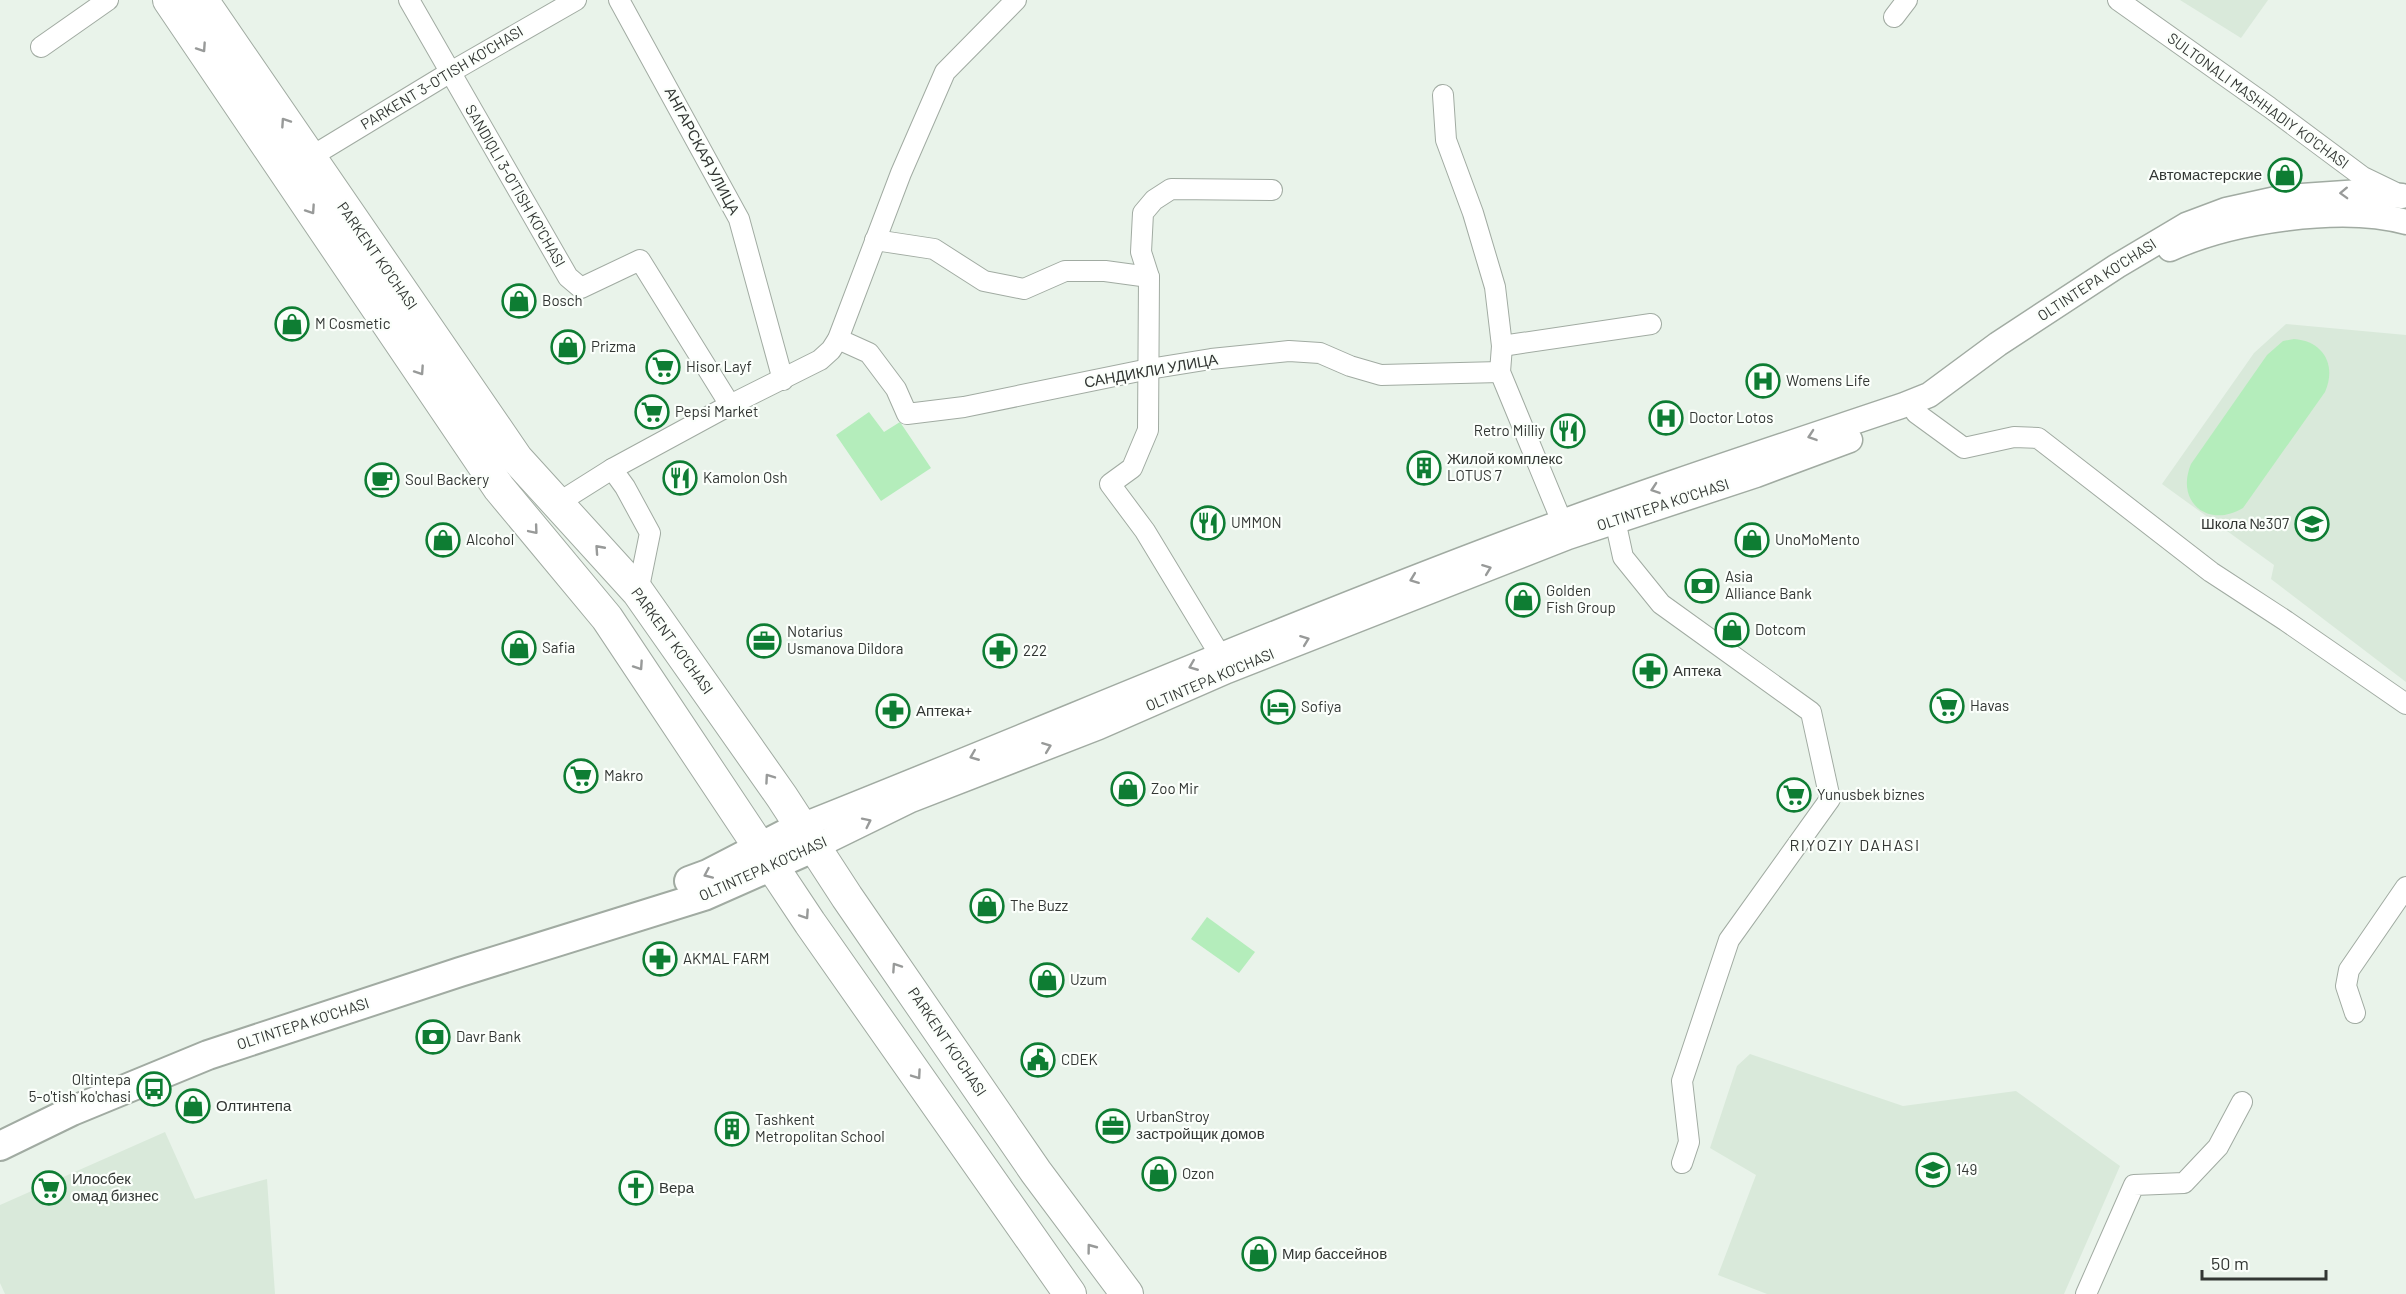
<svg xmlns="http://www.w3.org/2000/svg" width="2406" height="1294" font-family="Barlow,sans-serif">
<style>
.built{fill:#d9e9da}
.green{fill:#b4edbb}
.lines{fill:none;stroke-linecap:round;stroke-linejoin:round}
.minor-casing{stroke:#a1aba2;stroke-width:22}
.tertiary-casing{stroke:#a1aba2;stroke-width:27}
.secondary-casing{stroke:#a1aba2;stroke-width:32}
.primary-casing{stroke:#a1aba2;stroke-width:34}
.minor{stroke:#fff;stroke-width:20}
.tertiary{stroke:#fff;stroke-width:24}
.secondary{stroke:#fff;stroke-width:28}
.primary{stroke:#fff;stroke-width:32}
.oneway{stroke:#989a99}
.labels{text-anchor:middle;stroke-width:4.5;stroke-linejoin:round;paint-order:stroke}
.street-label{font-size:15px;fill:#323633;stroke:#fbfffb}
.poi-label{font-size:15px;fill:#323633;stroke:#fbfffb;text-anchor:start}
.neighbourhood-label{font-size:16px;letter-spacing:1.5px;fill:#323633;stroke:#fbfffb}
</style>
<rect width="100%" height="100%" fill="#e9f3ea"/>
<g class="built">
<polygon points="2180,0 2268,0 2241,38"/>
<polygon points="2286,324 2406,335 2406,682 2271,579 2274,565 2162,484 2254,353"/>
<polygon points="1750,1054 1903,1106 2016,1091 2120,1166 2064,1294 1767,1294 1718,1275 1756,1175 1710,1148 1737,1066"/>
<polygon points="165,1132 195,1199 267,1179 275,1294 5,1294 0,1283 0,1205"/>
</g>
<g class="green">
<path d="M2294,339C2323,341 2337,365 2325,392L2243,508C2208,529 2175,502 2191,464L2267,355L2283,341Z"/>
<polygon points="869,412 884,432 900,422 931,468 881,501 836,435"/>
<polygon points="1207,917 1255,952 1239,973 1191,939"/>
</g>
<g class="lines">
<g class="minor-casing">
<g id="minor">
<polyline points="409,0 568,277 581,288 640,260 730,405"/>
<polyline points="619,0 739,219 783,380"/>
<polyline points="2118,0 2269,107 2363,177 2394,192"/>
<polyline points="1894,17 1907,0"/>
<polyline points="41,47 108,0"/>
<polyline points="1443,95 1446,140 1473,213 1495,287 1502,346 1500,372 1562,522"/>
<polyline points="309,158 449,73 576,0"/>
<polyline points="875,240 934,249 984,281 1024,289 1065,271 1105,271 1149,277"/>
<polyline points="838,339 869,353 896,389 907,414 964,407 1149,369 1211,359 1289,351 1320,353 1350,366 1381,375 1500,372"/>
<polyline points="1502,346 1651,324"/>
<polyline points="1916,413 1964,448 2014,437 2038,438 2211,572 2286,621 2406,704"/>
<polyline points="612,469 625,487 650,533 638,592"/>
<polyline points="558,503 612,469 730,405 820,360 831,350 838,339 901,173 945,72 1016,0"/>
<polyline points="1615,520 1623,557 1661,604 1811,712 1830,799 1729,940 1682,1081 1689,1142 1682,1163"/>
<polyline points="1220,655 1145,531 1110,484 1132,468 1148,430 1149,277 1141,252 1143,213 1154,200 1171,189 1272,190"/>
<polyline points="2355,1013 2346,986 2349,970 2406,887"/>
<polyline points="2086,1294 2134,1185 2184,1183 2218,1147 2242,1102"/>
</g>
</g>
<g class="tertiary-casing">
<g id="tertiary">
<path d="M2170,249C2230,221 2342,204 2406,222"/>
<path d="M801,826C1038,732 1272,631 1511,541C1641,492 1773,449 1904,405L1929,395L1998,344L2117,266L2186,225L2226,210L2285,197L2360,192L2402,196"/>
<polyline points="815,847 911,800 1099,727 1227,671 1568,537 1756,475 1850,440"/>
</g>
</g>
<g class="secondary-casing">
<g id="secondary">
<polyline points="689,881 708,874 801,826"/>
<polyline points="0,1146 72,1111 208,1055 460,972 704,896 815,847"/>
</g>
</g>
<g class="primary-casing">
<g id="primary">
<polyline points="169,0 499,488 607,618 810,923 1070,1294"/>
<polyline points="202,0 517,459 638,592 782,797 847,897 1036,1172 1127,1294"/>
</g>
</g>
<use href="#minor" class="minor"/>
<use href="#tertiary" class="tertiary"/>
<use href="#secondary" class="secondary"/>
<use href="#primary" class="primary"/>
</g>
<defs><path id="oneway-chevron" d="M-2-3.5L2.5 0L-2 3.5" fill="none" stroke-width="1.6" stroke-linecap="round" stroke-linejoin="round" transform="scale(1.5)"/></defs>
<g class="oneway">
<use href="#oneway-chevron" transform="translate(202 48) rotate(56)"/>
<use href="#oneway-chevron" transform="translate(285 122) rotate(-124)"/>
<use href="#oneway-chevron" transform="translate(2344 193) rotate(178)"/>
<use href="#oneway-chevron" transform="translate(311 210) rotate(56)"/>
<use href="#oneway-chevron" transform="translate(420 371) rotate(56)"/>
<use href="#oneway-chevron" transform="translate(1812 436) rotate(161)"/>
<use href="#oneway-chevron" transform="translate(1655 489) rotate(161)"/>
<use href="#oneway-chevron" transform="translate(534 530) rotate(50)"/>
<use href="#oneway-chevron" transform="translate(599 549) rotate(-132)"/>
<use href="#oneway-chevron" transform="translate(1487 569) rotate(-21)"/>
<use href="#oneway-chevron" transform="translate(1414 579) rotate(159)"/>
<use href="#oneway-chevron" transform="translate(1305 640) rotate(-21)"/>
<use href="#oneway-chevron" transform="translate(639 666) rotate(56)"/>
<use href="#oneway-chevron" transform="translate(1193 666) rotate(158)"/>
<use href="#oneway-chevron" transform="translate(1047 747) rotate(-21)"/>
<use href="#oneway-chevron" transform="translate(974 756) rotate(158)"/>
<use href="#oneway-chevron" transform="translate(769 778) rotate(-125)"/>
<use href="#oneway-chevron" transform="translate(867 822) rotate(-26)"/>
<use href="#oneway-chevron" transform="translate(708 874) rotate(156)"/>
<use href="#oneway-chevron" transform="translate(805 915) rotate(56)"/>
<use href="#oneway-chevron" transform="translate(896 967) rotate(-124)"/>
<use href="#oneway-chevron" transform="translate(917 1075) rotate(55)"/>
<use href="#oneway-chevron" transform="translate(1091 1248) rotate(-127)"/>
</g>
<defs>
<g id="shop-ring" transform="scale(1.725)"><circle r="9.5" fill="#fbfffb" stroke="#0e7d33" stroke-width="1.5"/><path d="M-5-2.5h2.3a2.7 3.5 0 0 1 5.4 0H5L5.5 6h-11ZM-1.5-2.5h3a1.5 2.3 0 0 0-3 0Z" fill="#0e7d33"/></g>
<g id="supermarket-ring" transform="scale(1.725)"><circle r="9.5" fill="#fbfffb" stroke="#0e7d33" stroke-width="1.5"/><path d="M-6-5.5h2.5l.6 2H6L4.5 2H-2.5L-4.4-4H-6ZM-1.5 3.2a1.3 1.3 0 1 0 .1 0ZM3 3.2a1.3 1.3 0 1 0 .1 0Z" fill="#0e7d33"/></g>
<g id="hospital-ring" transform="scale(1.725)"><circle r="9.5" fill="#fbfffb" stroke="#0e7d33" stroke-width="1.5"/><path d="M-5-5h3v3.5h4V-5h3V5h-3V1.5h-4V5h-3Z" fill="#0e7d33"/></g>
<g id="restaurant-ring" transform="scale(1.725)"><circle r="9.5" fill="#fbfffb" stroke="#0e7d33" stroke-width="1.5"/><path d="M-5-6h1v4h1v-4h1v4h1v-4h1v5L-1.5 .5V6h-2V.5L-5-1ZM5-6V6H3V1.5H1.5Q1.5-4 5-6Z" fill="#0e7d33"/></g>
<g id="building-ring" transform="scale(1.725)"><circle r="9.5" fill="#fbfffb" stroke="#0e7d33" stroke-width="1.5"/><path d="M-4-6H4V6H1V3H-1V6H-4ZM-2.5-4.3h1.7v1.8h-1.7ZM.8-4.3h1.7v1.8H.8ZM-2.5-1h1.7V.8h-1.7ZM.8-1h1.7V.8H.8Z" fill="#0e7d33"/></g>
<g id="cafe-ring" transform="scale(1.725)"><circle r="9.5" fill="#fbfffb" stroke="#0e7d33" stroke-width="1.5"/><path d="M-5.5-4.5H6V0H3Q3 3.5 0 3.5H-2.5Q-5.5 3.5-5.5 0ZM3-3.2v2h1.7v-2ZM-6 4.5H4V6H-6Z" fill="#0e7d33"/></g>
<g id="school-ring" transform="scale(1.725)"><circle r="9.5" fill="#fbfffb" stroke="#0e7d33" stroke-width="1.5"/><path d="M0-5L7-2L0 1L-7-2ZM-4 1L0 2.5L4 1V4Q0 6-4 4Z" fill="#0e7d33"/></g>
<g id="bank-ring" transform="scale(1.725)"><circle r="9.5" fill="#fbfffb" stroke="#0e7d33" stroke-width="1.5"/><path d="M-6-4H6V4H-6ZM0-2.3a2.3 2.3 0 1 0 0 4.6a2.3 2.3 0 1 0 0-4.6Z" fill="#0e7d33"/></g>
<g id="office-ring" transform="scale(1.725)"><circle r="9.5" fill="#fbfffb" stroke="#0e7d33" stroke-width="1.5"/><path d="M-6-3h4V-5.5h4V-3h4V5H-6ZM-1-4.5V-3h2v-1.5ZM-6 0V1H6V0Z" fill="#0e7d33"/></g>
<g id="pharmacy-ring" transform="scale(1.725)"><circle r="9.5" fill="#fbfffb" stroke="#0e7d33" stroke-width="1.5"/><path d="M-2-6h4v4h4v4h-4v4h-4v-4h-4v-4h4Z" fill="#0e7d33"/></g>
<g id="hotel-ring" transform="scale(1.725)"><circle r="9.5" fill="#fbfffb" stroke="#0e7d33" stroke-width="1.5"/><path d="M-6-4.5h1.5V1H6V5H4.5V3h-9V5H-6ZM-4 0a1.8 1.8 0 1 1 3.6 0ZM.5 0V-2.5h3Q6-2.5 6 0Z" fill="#0e7d33"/></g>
<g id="civic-ring" transform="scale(1.725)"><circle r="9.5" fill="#fbfffb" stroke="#0e7d33" stroke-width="1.5"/><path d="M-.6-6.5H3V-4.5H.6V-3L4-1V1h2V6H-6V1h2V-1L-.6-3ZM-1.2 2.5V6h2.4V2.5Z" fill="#0e7d33"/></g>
<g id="bus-ring" transform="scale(1.725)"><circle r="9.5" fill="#fbfffb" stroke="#0e7d33" stroke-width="1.5"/><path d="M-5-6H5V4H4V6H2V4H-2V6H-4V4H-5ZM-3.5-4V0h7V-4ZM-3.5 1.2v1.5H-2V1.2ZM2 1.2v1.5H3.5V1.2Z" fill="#0e7d33"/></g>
<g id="church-ring" transform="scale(1.725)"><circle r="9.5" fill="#fbfffb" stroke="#0e7d33" stroke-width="1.5"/><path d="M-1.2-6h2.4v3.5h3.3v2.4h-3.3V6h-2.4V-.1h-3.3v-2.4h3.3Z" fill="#0e7d33"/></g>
</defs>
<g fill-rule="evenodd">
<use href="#shop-ring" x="2285" y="175"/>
<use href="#shop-ring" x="519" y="301"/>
<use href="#shop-ring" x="292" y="324"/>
<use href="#shop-ring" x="568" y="347"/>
<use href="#supermarket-ring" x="663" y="367"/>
<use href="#hospital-ring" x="1763" y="381"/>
<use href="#supermarket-ring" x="652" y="412"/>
<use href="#hospital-ring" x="1666" y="418"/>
<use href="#restaurant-ring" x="1568" y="431"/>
<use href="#building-ring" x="1424" y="468"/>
<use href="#restaurant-ring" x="680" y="478"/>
<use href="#cafe-ring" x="382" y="480"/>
<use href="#restaurant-ring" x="1208" y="523"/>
<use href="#school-ring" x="2312" y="524"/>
<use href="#shop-ring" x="443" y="540"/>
<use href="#shop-ring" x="1752" y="540"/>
<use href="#bank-ring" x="1702" y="586"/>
<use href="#shop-ring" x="1523" y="600"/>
<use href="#shop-ring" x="1732" y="630"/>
<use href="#office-ring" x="764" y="641"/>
<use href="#shop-ring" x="519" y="648"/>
<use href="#pharmacy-ring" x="1000" y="651"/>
<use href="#pharmacy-ring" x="1650" y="671"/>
<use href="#supermarket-ring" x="1947" y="706"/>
<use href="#hotel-ring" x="1278" y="707"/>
<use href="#pharmacy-ring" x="893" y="711"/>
<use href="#supermarket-ring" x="581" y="776"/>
<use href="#shop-ring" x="1128" y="789"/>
<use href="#supermarket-ring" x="1794" y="795"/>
<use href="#shop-ring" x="987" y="906"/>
<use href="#pharmacy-ring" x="660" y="959"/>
<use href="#shop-ring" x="1047" y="980"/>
<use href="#bank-ring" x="433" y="1037"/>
<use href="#civic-ring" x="1038" y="1060"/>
<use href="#bus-ring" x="154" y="1089"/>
<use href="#shop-ring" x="193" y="1106"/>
<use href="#office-ring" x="1113" y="1126"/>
<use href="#building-ring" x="732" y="1129"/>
<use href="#school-ring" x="1933" y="1170"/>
<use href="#shop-ring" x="1159" y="1174"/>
<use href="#supermarket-ring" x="49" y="1188"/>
<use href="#church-ring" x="636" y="1188"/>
<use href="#shop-ring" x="1259" y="1254"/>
</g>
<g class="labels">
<g class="street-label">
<text transform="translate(442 78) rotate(-31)" y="5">PARKENT 3-O'TISH KO'CHASI</text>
<text transform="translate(2258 101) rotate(36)" y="5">SULTONALI MASHHADIY KO'CHASI</text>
<text transform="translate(702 151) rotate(62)" y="5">АНГАРСКАЯ УЛИЦА</text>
<text transform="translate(515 186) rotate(60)" y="5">SANDIQLI 3-O'TISH KO'CHASI</text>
<text transform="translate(377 256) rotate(55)" y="5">PARKENT KO'CHASI</text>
<text transform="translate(2097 280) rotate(-33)" y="5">OLTINTEPA KO'CHASI</text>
<text transform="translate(1151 371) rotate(-10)" y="5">САНДИКЛИ УЛИЦА</text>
<text transform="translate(1663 505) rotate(-18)" y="5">OLTINTEPA KO'CHASI</text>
<text transform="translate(672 641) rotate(54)" y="5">PARKENT KO'CHASI</text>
<text transform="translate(1210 680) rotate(-23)" y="5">OLTINTEPA KO'CHASI</text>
<text transform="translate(763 869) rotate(-24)" y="5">OLTINTEPA KO'CHASI</text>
<text transform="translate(303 1024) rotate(-18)" y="5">OLTINTEPA KO'CHASI</text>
<text transform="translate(947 1042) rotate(56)" y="5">PARKENT KO'CHASI</text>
</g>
<g class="poi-label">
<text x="2262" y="180" text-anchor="end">Автомастерские</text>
<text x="542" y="306">Bosch</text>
<text x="315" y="329">M Cosmetic</text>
<text x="591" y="352">Prizma</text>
<text x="686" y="372">Hisor Layf</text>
<text x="1786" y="386">Womens Life</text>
<text x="675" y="417">Pepsi Market</text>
<text x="1689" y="423">Doctor Lotos</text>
<text x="1545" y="436" text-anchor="end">Retro Milliy</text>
<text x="1447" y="464">Жилой комплекс<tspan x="1447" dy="17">LOTUS 7</tspan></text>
<text x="703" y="483">Kamolon Osh</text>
<text x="405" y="485">Soul Backery</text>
<text x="1231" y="528">UMMON</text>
<text x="2289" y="529" text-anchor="end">Школа №307</text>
<text x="466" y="545">Alcohol</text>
<text x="1775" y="545">UnoMoMento</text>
<text x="1725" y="582">Asia<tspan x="1725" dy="17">Alliance Bank</tspan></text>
<text x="1546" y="596">Golden<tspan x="1546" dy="17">Fish Group</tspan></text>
<text x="1755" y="635">Dotcom</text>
<text x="787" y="637">Notarius<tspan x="787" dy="17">Usmanova Dildora</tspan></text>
<text x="542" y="653">Safia</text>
<text x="1023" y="656">222</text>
<text x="1673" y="676">Аптека</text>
<text x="1970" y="711">Havas</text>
<text x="1301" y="712">Sofiya</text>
<text x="916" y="716">Аптека+</text>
<text x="604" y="781">Makro</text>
<text x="1151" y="794">Zoo Mir</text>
<text x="1817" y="800">Yunusbek biznes</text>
<text x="1010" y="911">The Buzz</text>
<text x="683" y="964">AKMAL FARM</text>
<text x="1070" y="985">Uzum</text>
<text x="456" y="1042">Davr Bank</text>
<text x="1061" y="1065">CDEK</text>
<text x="131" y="1085" text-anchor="end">Oltintepa<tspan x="131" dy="17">5-o'tish ko'chasi</tspan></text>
<text x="216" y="1111">Олтинтепа</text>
<text x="1136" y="1122">UrbanStroy<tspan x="1136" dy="17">застройщик домов</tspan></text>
<text x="755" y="1125">Tashkent<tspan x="755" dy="17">Metropolitan School</tspan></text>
<text x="1956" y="1175">149</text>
<text x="1182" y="1179">Ozon</text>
<text x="72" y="1184">Илосбек<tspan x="72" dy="17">омад бизнес</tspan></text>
<text x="659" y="1193">Вера</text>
<text x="1282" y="1259">Мир бассейнов</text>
</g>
<g class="neighbourhood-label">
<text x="1855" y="851">RIYOZIY DAHASI</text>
</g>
</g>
<path d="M2202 1270v9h124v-9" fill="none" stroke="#323633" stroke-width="3"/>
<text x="2211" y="1270" font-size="18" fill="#323633" stroke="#fbfffb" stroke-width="4.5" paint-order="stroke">50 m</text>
</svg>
